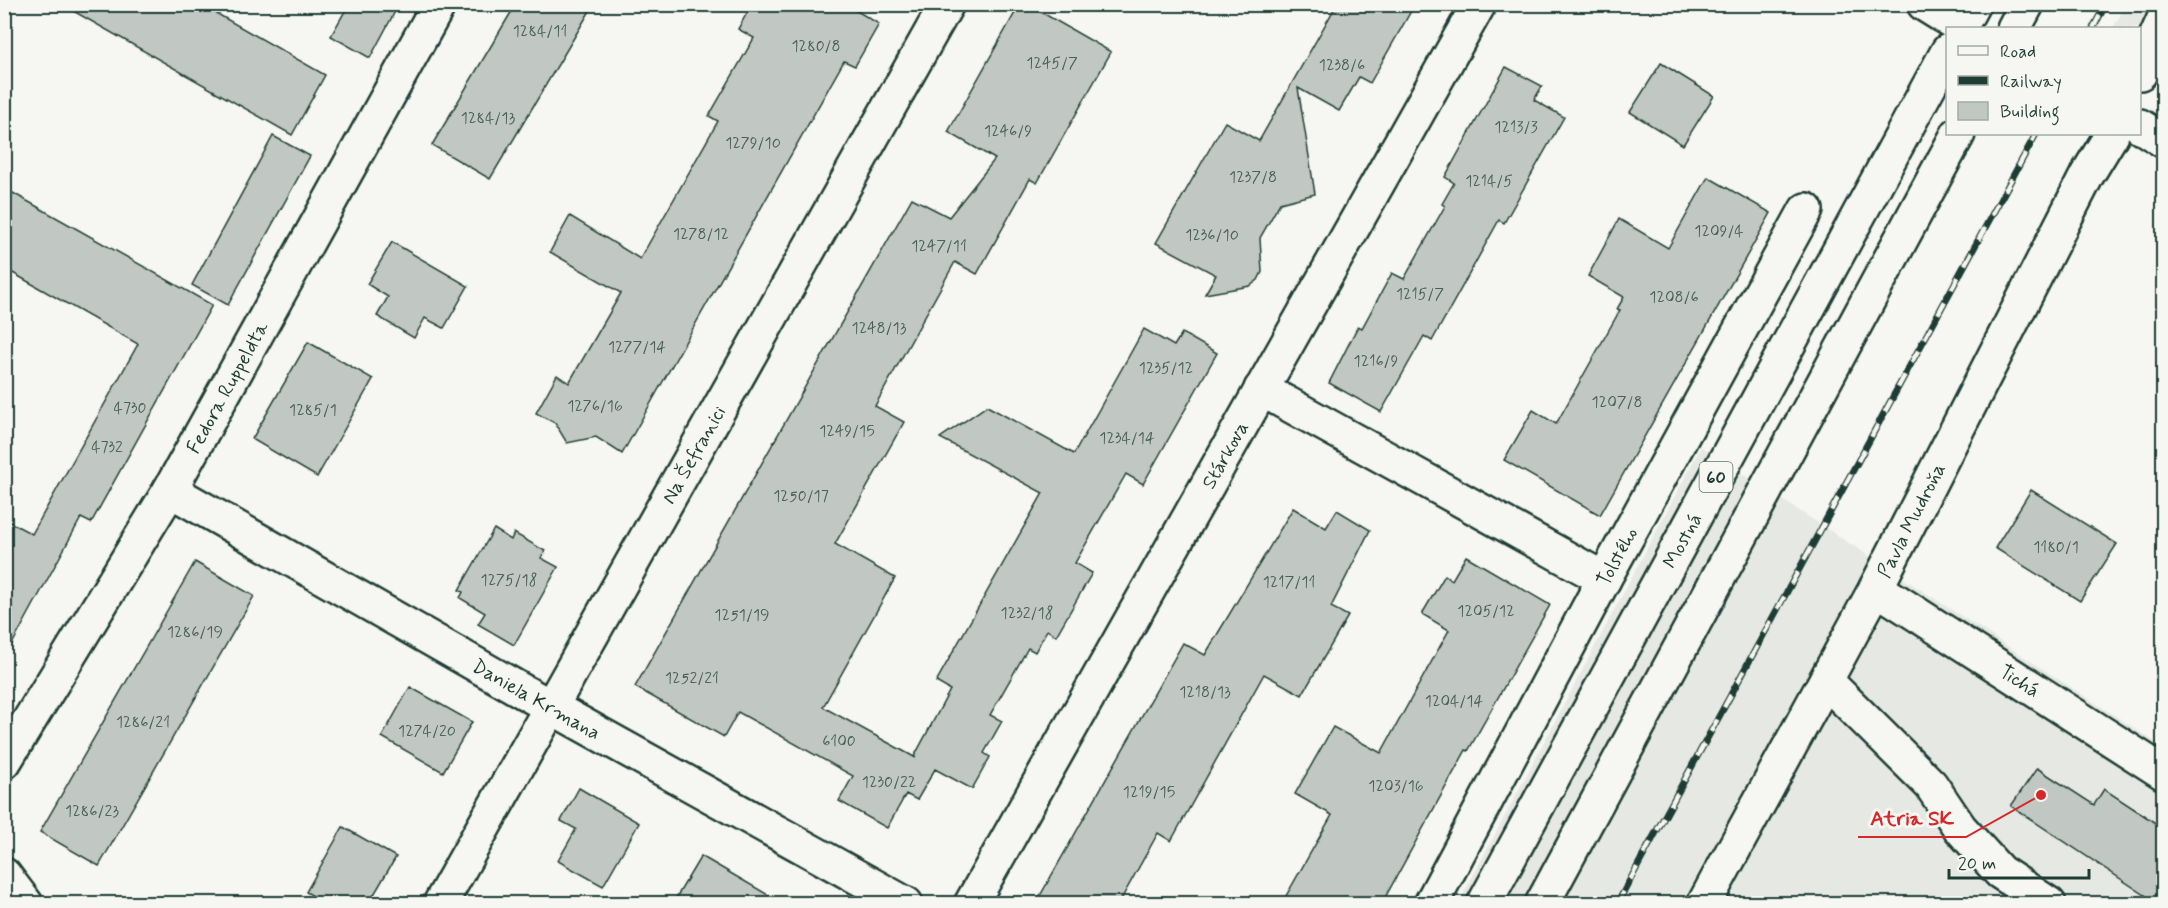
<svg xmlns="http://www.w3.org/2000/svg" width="2168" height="908" font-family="Mynerve,sans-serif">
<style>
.built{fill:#e6e8e4}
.building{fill:#c1c8c3;stroke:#1f3d34;stroke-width:1.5}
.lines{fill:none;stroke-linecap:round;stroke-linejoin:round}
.minor-casing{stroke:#1f3d34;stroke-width:38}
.major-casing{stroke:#1f3d34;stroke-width:38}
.minor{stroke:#f6f6f2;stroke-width:33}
.major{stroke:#f6f6f2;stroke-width:33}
.rail-casing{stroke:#1f3d34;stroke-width:7}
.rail{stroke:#f6f6f2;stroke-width:4.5;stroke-dasharray:14;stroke-linecap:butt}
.labels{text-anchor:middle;stroke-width:6;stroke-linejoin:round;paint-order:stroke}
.number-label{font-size:16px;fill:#486058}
.shield{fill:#f6f6f2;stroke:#60746d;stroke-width:1.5}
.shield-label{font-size:18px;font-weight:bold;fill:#1f3d34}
.street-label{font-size:20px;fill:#1f3d34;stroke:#f6f6f2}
.leader{fill:none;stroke:#d62828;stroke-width:2}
.callout-dot{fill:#d62828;stroke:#f6f6f2;stroke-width:2}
.callout-label{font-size:21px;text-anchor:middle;font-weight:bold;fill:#d62828;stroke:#f6f6f2;stroke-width:6;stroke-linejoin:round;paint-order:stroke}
</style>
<rect width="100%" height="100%" fill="#f6f6f2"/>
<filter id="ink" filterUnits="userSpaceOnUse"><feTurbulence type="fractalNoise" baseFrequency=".0167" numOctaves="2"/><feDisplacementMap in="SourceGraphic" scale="12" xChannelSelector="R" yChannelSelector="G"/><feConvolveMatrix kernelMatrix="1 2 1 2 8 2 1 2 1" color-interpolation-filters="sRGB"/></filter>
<g filter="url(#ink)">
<g class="built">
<polygon points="2126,5 2163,5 2163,80 2140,65 2140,28 2113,28"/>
<polygon points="1701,447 2163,747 2163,903 1458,904"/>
</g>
<g class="building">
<polygon points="61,4 200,4 325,75 292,135"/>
<polygon points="349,4 399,4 370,58 331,36"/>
<polygon points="516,4 594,4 490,179 432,145"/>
<polygon points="752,4 845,4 879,24 855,66 844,61 622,454 596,437 567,443 555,423 536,413 557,375 569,383 621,293 550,252 570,216 640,259 718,121 709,116 754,38 738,29"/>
<polygon points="1020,4 1027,4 1111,52 1037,183 1030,179 977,274 955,262 875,406 904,422 835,544 895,578 823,707 916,758 914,757 950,690 936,682 1043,493 940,438 987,406 1074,454 1144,329 1174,346 1182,333 1217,353 1143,484 1126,474 1075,563 1092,573 1056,636 1047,630 1035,652 1028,648 990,715 1002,721 984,753 990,757 972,789 935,769 917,800 906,794 887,828 839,801 853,776 738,712 724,737 635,687 912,198 949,217 995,159 948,132"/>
<polygon points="1337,4 1415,4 1370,83 1359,77 1339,111 1298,88 1315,194 1280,203 1260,238 1262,272 1258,280 1250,286 1205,294 1216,275 1156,243 1225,122 1259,141"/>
<polygon points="1661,63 1714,96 1683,145 1630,112"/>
<polygon points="1506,67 1542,86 1534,100 1564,117 1504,223 1499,220 1432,341 1424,336 1381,412 1329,383 1358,326 1362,328 1392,273 1404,279 1445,206 1442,204 1454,183 1445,177"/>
<polygon points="273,136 310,156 228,305 192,285"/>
<polygon points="1708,177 1771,213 1600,515 1504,460 1533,410 1556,424 1620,310 1617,309 1624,297 1588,276 1619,219 1668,248"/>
<polygon points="4,188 212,305 91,523 81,518 4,659 4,519 32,534 138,344 4,268"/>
<polygon points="392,242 468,286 444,328 425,318 414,338 377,316 388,297 367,284"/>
<polygon points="308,342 373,379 317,477 252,439"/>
<polygon points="2031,490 2117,544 2080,601 1995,548"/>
<polygon points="1293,508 1326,528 1337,510 1370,530 1331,607 1348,616 1302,695 1264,674 1171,841 1158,833 1119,903 1036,903 1183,643 1205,655"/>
<polygon points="494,529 511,540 514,533 545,551 541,558 558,567 514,645 478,624 485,613 460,598 463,592 459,590"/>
<polygon points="1466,556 1550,605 1468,751 1466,750 1382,903 1282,903 1332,815 1295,794 1333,727 1381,753 1449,630 1422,614 1445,575 1452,580"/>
<polygon points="195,562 254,596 99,866 40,832"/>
<polygon points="410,687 472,722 443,772 382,737"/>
<polygon points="2037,768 2094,805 2104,789 2163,828 2163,903 2157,903 2011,806"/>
<polygon points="579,788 639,823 603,886 558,861 576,829 561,821"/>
<polygon points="343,827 396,857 369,903 326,903 306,892"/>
<polygon points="701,856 782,903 673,903"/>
</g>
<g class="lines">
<g class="minor-casing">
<g id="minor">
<polyline points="1924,4 1961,27"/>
<polyline points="2140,73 2164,19"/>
<polyline points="2140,126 2164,141"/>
<polyline points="1261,389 1604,579"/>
<path id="s1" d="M170,490L524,692L906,904"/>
<path id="s2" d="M1876,588L2164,773"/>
<polyline points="1826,681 1931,785 1960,828 2000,872 2049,904"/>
<path id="s3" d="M4,762L170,490L439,4"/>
<polyline points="4,875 26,904"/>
<path id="s4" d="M440,904L947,4"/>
<path id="s5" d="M971,904L1479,4"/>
<path id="s6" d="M1431,904L1604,579L1806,210"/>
<path id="s7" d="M1704,904L1876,588L2087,175L2112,134"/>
</g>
</g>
<g class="major-casing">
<g id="major">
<polyline points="1960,28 1973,4"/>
<polyline points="2014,28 2027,4"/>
<path id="s8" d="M1484,904L1948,51"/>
<polyline points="1542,904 1958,134"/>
</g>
</g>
<use href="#minor" class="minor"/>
<use href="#major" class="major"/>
<g class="rail-casing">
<g id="rail">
<polyline points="2093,28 2106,4"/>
<polyline points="1617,904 2036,134"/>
</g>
</g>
<use href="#rail" class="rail"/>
</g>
</g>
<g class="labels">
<g class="number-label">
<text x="540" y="36">1284/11</text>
<text x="816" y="51">1280/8</text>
<text x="1052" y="68">1245/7</text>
<text x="1342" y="70">1238/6</text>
<text x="488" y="123">1284/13</text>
<text x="1516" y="132">1213/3</text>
<text x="1008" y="136">1246/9</text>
<text x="753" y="148">1279/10</text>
<text x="1253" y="182">1237/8</text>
<text x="1489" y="186">1214/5</text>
<text x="1719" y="236">1209/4</text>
<text x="701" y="239">1278/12</text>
<text x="1212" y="240">1236/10</text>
<text x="939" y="251">1247/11</text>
<text x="1420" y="299">1215/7</text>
<text x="1674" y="302">1208/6</text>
<text x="879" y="333">1248/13</text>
<text x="637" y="352">1277/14</text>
<text x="1376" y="366">1216/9</text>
<text x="1166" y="373">1235/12</text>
<text x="1617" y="407">1207/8</text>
<text x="595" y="411">1276/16</text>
<text x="130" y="413">4730</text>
<text x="313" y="415">1285/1</text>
<text x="847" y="436">1249/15</text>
<text x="1127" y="443">1234/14</text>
<text x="107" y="452">4732</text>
<text x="801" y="501">1250/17</text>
<text x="2056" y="552">1180/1</text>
<text x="509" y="585">1275/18</text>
<text x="1289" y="587">1217/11</text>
<text x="1486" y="616">1205/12</text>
<text x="1027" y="618">1232/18</text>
<text x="742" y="620">1251/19</text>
<text x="195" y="637">1286/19</text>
<text x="692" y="683">1252/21</text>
<text x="1205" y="697">1218/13</text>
<text x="1454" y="706">1204/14</text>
<text x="143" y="727">1286/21</text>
<text x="427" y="736">1274/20</text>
<text x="839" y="746">6100</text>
<text x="889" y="787">1230/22</text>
<text x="1396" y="791">1203/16</text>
<text x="1149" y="797">1219/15</text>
<text x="92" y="816">1286/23</text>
</g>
<rect class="shield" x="1699.5" y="462" width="33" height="30" rx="4.5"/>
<g class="shield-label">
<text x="1716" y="483">60</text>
</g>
<g class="street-label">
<text dy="7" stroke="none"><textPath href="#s3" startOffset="436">Fedora Ruppeldta</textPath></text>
<text dy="7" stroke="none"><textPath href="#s4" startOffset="516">Na Šefranici</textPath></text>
<text dy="7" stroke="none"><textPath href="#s5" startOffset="516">Stárkova</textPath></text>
<text dy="7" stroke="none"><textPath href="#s7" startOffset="436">Pavla Mudroňa</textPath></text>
<text dy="7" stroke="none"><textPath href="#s8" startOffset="414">Mostná</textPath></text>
<text dy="7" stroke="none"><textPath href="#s6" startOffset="394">Tolstého</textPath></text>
<text dy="7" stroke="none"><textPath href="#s2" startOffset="171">Tichá</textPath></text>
<text dy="7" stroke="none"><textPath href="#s1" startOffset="422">Daniela Krmana</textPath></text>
</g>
</g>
<path class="leader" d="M2041 795L1966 837H1858"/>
<circle class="callout-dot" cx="2041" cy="795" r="6"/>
<g class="callout-label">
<text x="1912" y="825">Atria SK</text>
</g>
<rect width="2168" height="908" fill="none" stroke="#f6f6f2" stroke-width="24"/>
<rect x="12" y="12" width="2144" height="884" fill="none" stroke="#1f3d34" stroke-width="2" filter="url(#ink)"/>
<rect x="1946" y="27" width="195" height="108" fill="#f6f6f2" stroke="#a0aca6" stroke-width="1.5"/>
<rect x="1958" y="46" width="30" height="9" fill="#f6f6f2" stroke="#a0aca6" stroke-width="1.5"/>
<text x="2000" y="57" font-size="18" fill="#1f3d34">Road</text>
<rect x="1958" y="76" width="30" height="9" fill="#1f3d34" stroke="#a0aca6" stroke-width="1.5"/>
<text x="2000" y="87" font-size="18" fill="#1f3d34">Railway</text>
<rect x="1958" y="102" width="30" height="18" fill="#c1c8c3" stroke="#a0aca6" stroke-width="1.5"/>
<text x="2000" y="117" font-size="18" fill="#1f3d34">Building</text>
<path d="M1949 869v9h140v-9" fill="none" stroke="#1f3d34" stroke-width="3"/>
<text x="1958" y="869" font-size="18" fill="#1f3d34" stroke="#f6f6f2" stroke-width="4.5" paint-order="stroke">20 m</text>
</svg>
